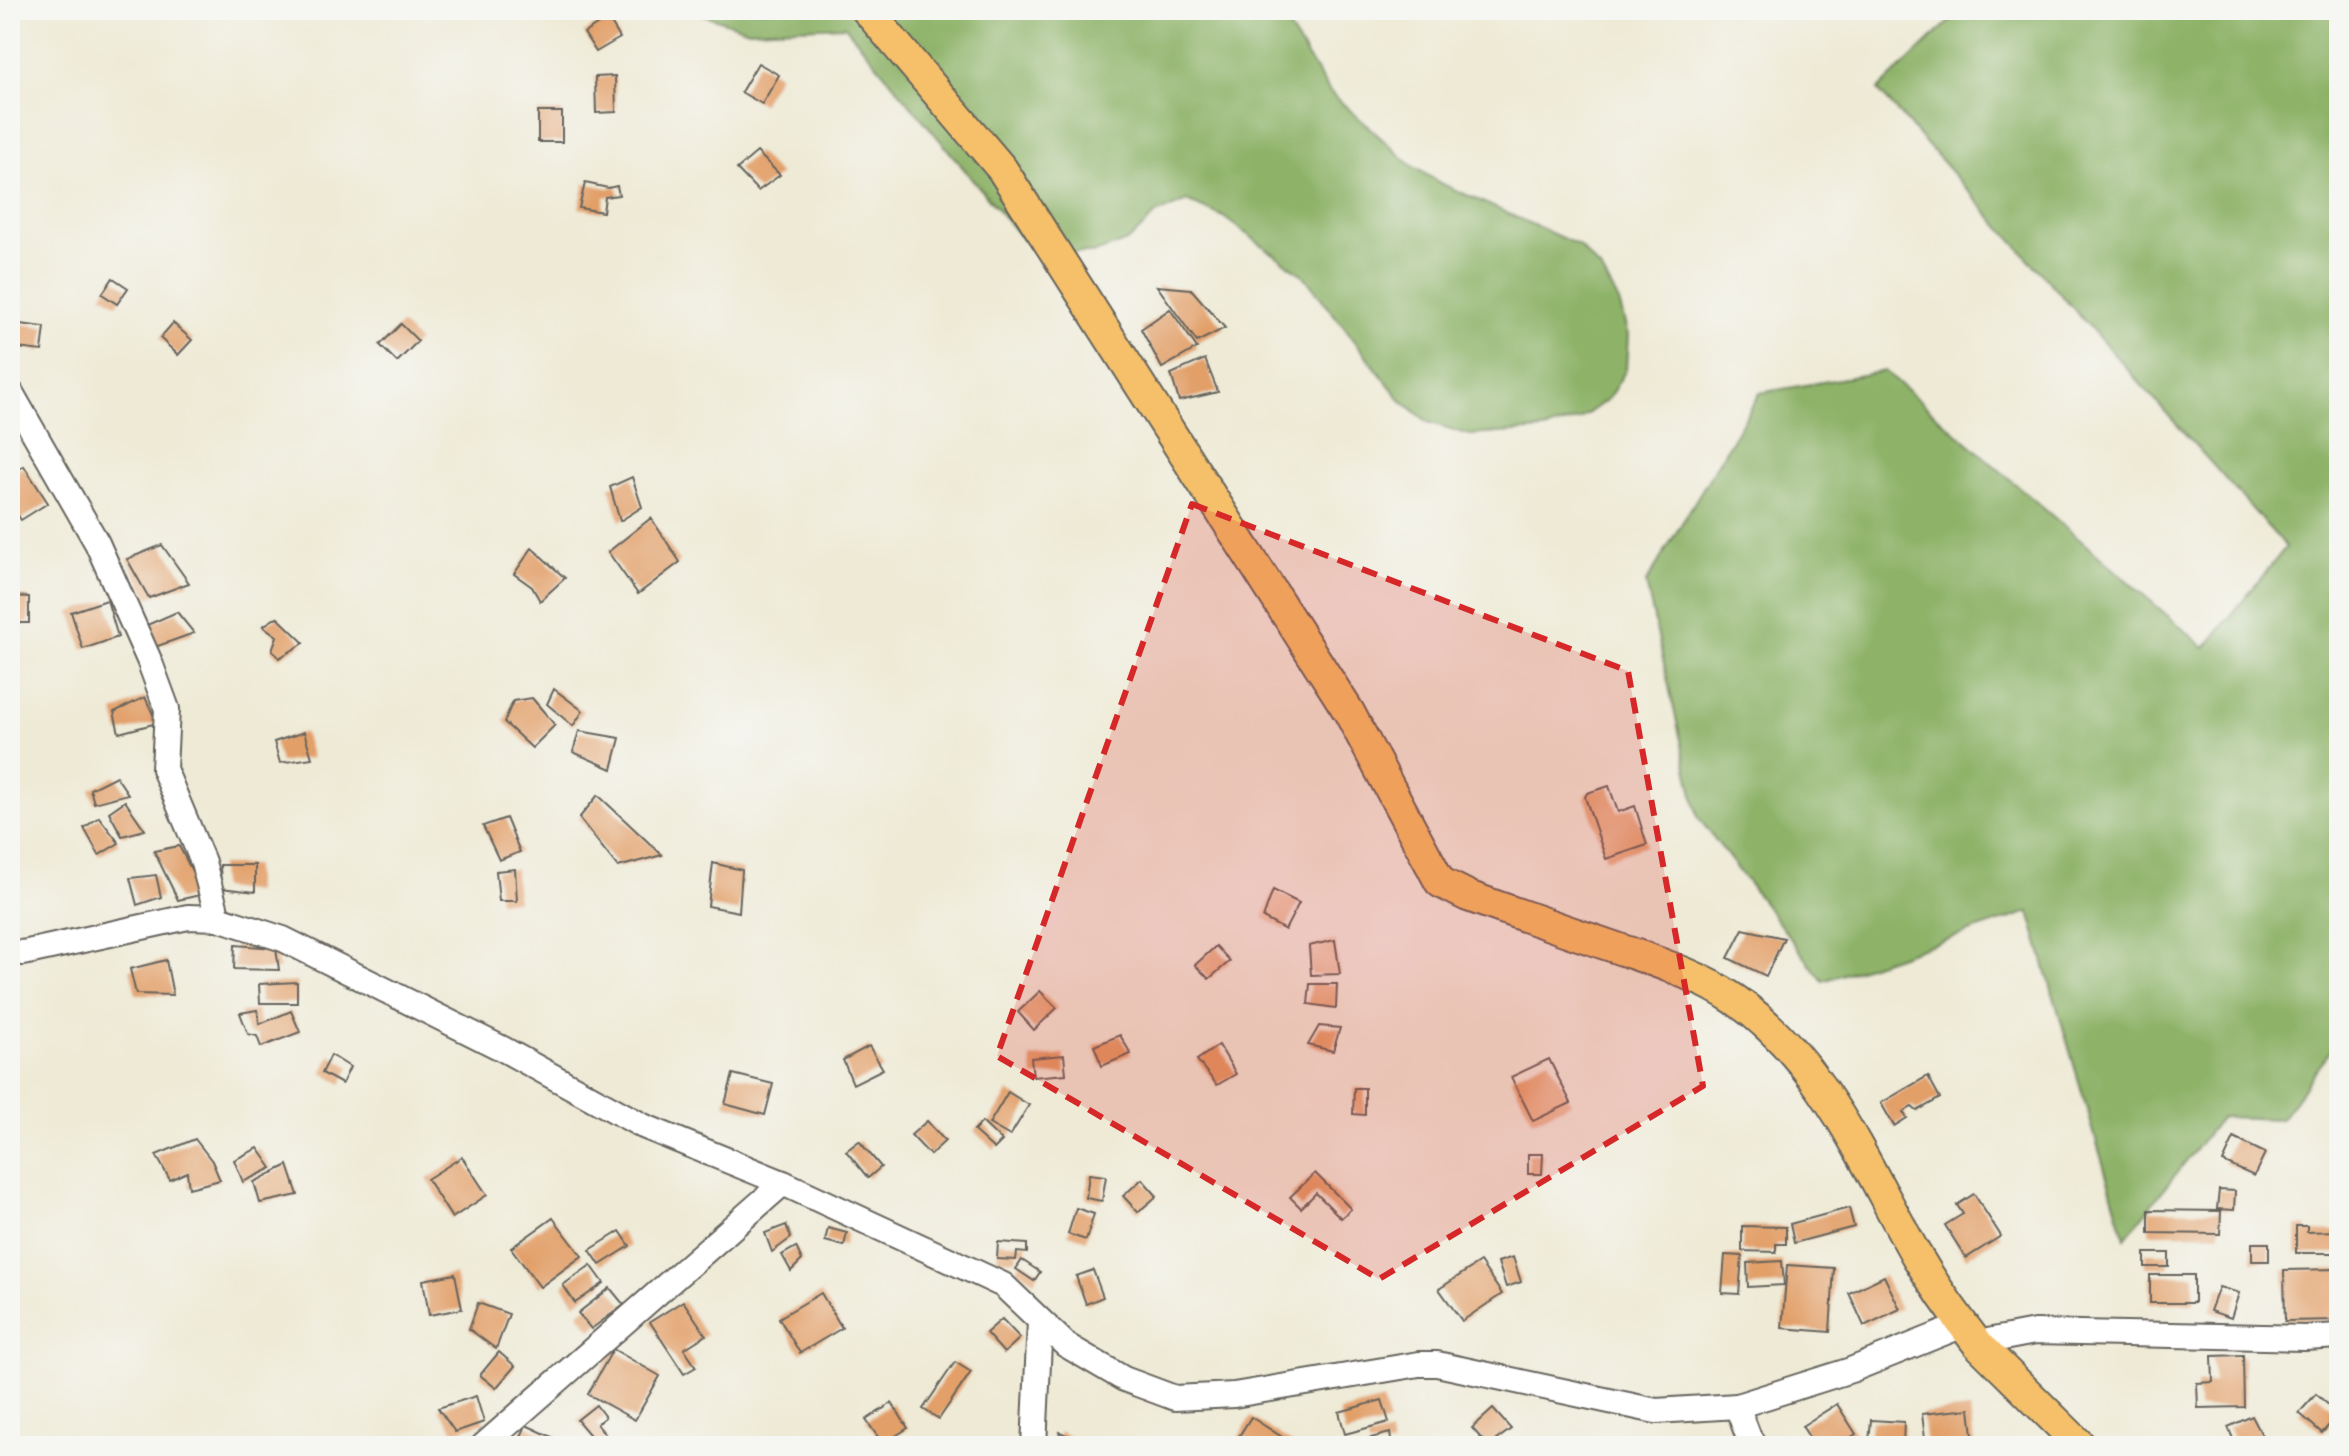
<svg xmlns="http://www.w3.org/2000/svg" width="2349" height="1456" font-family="'Comic Neue',sans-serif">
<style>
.forest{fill:#8db267;stroke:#546742;stroke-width:2}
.building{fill:#e29f67}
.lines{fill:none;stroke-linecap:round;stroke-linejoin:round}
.minor-casing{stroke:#66645d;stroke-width:28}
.major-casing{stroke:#66645d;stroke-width:34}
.minor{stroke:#fff;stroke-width:24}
.major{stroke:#f6c06b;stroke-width:30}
.marked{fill:#d62828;fill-opacity:0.2;stroke:#d62828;stroke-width:6;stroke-dasharray:16 10;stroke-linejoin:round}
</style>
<rect width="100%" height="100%" fill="#f6f6f2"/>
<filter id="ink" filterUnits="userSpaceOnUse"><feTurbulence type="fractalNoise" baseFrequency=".0125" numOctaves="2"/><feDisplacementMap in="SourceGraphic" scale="16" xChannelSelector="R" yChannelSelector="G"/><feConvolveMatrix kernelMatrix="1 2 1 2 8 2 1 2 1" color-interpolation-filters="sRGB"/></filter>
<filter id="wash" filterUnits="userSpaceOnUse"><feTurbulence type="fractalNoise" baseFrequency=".006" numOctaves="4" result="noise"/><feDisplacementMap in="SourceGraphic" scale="32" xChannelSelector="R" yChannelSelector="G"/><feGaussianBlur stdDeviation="1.8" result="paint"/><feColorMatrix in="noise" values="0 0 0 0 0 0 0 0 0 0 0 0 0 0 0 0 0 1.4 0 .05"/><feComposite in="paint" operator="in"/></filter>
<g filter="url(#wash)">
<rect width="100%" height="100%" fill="#eeead6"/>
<g class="forest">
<polygon points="696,10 1287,10 1286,23 1330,92 1411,165 1440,183 1578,245 1602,271 1619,302 1628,335 1626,370 1608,399 1580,419 1544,430 1470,435 1428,422 1400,399 1304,276 1222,216 1187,201 1156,214 1130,240 1095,253 1056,253 1023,240 845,26 749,30 698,13"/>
<polygon points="1961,10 2339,10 2339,1039 2281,1119 2221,1117 2125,1238 2029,912 1823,981 1698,817 1646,583 1760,393 1885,371 2205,648 2286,547 1878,90"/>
</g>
<g id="blocks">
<g class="building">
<polygon points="608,18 620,38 596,52 584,33"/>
<polygon points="758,63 779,75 762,104 741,92"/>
<polygon points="615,76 616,112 596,113 595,77"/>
<rect x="538" y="112" width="24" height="30"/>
<polygon points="757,152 780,175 758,191 737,169"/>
<polygon points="585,183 608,188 617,186 619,195 605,197 603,212 579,208"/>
<polygon points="113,278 128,288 117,304 102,294"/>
<polygon points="1157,286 1191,289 1225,328 1197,342"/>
<polygon points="1170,309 1197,348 1162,368 1141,329"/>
<polygon points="173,323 192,340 178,355 160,338"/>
<polygon points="20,324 45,327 42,351 17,348"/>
<polygon points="401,324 418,341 397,362 380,345"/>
<polygon points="1205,359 1218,392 1179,401 1171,374"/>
<polygon points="24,466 48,503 21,520 10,503 10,475"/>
<polygon points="632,477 642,507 620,521 610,487"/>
<polygon points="651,518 680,562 638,594 608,552"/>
<polygon points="162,545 189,583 149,598 127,559"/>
<polygon points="532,548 565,578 540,601 532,587 514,574"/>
<polygon points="10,596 29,597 29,623 10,623"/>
<polygon points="107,600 118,637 83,649 71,612"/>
<polygon points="177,612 194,633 155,647 147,625"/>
<polygon points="277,617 304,643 279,658 272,650 277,636 263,626"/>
<polygon points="554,689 583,711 573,726 547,704"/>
<polygon points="145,697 157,723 119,733 114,712"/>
<polygon points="532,698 555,725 532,748 504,722 513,701"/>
<polygon points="579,731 620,738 612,769 573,752"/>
<polygon points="304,732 312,758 280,763 274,742"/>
<polygon points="116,776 128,794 94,803 90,789"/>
<polygon points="1609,786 1618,812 1635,806 1647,845 1606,859 1585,797 1587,793"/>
<polygon points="598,795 662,855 618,867 579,818"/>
<polygon points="125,801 145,830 122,836 109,812"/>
<polygon points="99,817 119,843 99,855 84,828"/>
<polygon points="506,818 520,852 499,860 483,826"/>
<polygon points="179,846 204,894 178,900 154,851"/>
<polygon points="713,863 742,870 739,912 708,906"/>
<polygon points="220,865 255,865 255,892 221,888"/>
<polygon points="515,869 517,901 499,901 496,871"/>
<polygon points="156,875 161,897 137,905 130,878"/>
<polygon points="1273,890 1299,903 1285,930 1263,918"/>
<polygon points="1743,929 1784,938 1766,976 1728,958"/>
<polygon points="1335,940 1340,974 1311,975 1309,946"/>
<polygon points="235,945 276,948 279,970 234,969"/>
<polygon points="1216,946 1230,961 1209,979 1195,965"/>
<polygon points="166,960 173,995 136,994 130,969"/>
<polygon points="297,982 297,1003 260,1003 259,984"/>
<polygon points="1310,984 1337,984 1336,1008 1308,1004"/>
<polygon points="1040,991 1057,1008 1034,1030 1018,1012"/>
<polygon points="257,1010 260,1024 291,1011 300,1032 261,1047 257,1036 248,1034 240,1013"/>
<polygon points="1319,1026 1340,1028 1333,1051 1308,1045"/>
<polygon points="1120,1035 1131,1054 1102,1066 1094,1046"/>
<polygon points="1219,1045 1236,1074 1217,1085 1197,1060"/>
<polygon points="869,1046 883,1069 853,1084 843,1060"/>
<polygon points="331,1055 350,1067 342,1084 322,1073"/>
<polygon points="1064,1055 1066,1074 1033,1077 1031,1058"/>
<polygon points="1549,1059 1571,1103 1533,1121 1511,1077"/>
<polygon points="733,1074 773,1084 765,1115 725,1104"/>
<polygon points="1928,1076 1940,1098 1917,1111 1912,1107 1903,1112 1907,1118 1894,1126 1881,1103"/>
<polygon points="1354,1088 1365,1088 1365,1115 1353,1114"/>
<polygon points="1008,1092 1029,1105 1010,1136 989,1124"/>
<polygon points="927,1121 945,1141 930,1155 911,1135"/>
<polygon points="982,1122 1002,1141 994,1149 974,1131"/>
<polygon points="2234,1138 2265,1153 2254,1176 2223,1162"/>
<polygon points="195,1139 212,1161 220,1180 189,1188 187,1172 170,1180 156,1155"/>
<polygon points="859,1141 881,1167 868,1178 846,1151"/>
<polygon points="258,1148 272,1168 243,1182 234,1160"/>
<polygon points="1528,1154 1543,1154 1542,1174 1528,1174"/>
<polygon points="462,1157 487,1195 452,1218 427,1179"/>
<polygon points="288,1165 298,1195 260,1203 254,1182"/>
<polygon points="1315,1173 1351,1209 1341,1218 1316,1193 1301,1208 1290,1197"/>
<polygon points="1089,1174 1106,1176 1102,1201 1086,1198"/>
<polygon points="1142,1179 1157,1196 1138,1212 1123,1196"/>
<polygon points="2219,1190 2235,1191 2234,1210 2217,1209"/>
<polygon points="1974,1194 2001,1236 1966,1258 1945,1225 1963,1214 1957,1205"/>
<polygon points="1076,1208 1094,1214 1086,1240 1068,1234"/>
<polygon points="1849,1208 1854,1227 1794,1243 1790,1224"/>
<polygon points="2149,1210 2221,1211 2220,1234 2149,1233"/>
<polygon points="553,1218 582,1256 540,1287 511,1248"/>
<polygon points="786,1225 791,1238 772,1252 765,1233"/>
<polygon points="1742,1226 1786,1227 1786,1244 1776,1244 1776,1252 1742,1251"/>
<polygon points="2296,1226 2307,1226 2307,1232 2339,1231 2339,1253 2296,1253"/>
<polygon points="828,1228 847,1233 844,1246 825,1241"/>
<polygon points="620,1231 630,1246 600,1265 590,1250"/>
<polygon points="998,1242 1027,1244 1027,1253 1017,1252 1016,1260 997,1259"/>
<rect x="2252" y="1243" width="17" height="18"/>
<polygon points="796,1247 802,1260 791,1271 782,1255"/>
<rect x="2145" y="1253" width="24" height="14"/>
<polygon points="1725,1255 1742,1256 1739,1294 1722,1293"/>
<polygon points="1513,1257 1521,1282 1506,1287 1498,1262"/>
<polygon points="1022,1260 1040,1272 1034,1281 1016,1269"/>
<polygon points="1782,1261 1784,1285 1748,1287 1747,1263"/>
<polygon points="1480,1262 1502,1294 1462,1321 1439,1289"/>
<polygon points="591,1265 604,1283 575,1303 563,1285"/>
<polygon points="1787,1265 1834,1268 1830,1332 1782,1328"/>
<polygon points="2339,1269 2339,1320 2285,1321 2284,1270"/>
<polygon points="1093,1270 1103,1297 1086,1304 1076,1276"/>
<polygon points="455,1274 462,1309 429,1315 423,1280"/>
<rect x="2150" y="1275" width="44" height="28"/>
<polygon points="1884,1276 1900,1309 1864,1326 1849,1293"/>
<polygon points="2219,1287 2239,1293 2231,1318 2210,1311"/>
<polygon points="610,1288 624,1305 591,1329 578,1313"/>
<polygon points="821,1293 842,1328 800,1353 779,1318"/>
<polygon points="683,1301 706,1335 684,1349 696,1367 684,1374 650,1322"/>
<polygon points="478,1303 509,1314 496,1349 469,1329"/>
<polygon points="1002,1319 1020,1338 1004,1353 986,1333"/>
<polygon points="613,1349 660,1376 635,1420 588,1394"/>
<polygon points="499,1352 515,1366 496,1388 480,1375"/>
<polygon points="2243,1355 2244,1407 2198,1408 2197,1383 2213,1382 2212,1356"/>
<polygon points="955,1362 971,1372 939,1419 923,1409"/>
<polygon points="2316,1394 2339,1414 2322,1433 2299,1413"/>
<polygon points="476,1396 484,1422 455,1432 438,1408"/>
<polygon points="1382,1400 1389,1422 1345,1434 1339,1412"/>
<polygon points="892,1403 908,1428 883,1444 866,1420"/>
<polygon points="1837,1404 1856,1434 1837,1446 1815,1446 1802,1426"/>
<polygon points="596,1405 605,1417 597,1424 608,1438 599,1446 577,1420"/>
<polygon points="1493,1409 1511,1429 1488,1446 1472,1428"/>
<polygon points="1970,1409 1974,1443 1926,1446 1922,1414"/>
<polygon points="2252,1416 2263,1437 2244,1446 2236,1446 2228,1427"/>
<polygon points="1251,1417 1296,1446 1244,1446 1236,1441"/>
<polygon points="1871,1420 1904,1422 1903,1444 1869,1442"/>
<polygon points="526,1425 565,1443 564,1446 517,1446"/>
<polygon points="1060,1432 1083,1443 1082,1446 1056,1446"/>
<polygon points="1390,1433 1392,1446 1368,1446 1367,1439"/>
</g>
</g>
</g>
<g filter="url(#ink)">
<use href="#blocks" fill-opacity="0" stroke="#66645d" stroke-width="2"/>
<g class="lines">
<g class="minor-casing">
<g id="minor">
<polyline points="10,391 97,543 149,660 167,709 164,769 203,862 218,918"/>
<polyline points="10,952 23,953 188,917 218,918 283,939 503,1049 643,1126 783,1183 1003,1285 1066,1345 1124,1379 1175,1398 1234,1395 1419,1364 1437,1364 1656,1411 1737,1406 1851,1370 1963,1325"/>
<polyline points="1977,1343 2035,1332 2305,1338 2339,1336"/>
<polyline points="1737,1406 1749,1438 1755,1446"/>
<polyline points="483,1446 783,1183"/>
<polyline points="1034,1446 1040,1322"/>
</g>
</g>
<g class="major-casing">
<path id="major" d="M867,10L1002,169L1349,712L1440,882L1468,896C1518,914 1567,931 1617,948C1656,962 1699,975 1734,999C1823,1060 1864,1163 1915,1253C1933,1284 1955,1315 1977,1343L2081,1446"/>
</g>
<use href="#minor" class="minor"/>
<use href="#major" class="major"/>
</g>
</g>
<path class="marked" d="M1192,504L1628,671L1703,1086L1379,1279L997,1056Z"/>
<rect width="2349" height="1456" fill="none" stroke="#f6f6f2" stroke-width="40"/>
</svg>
